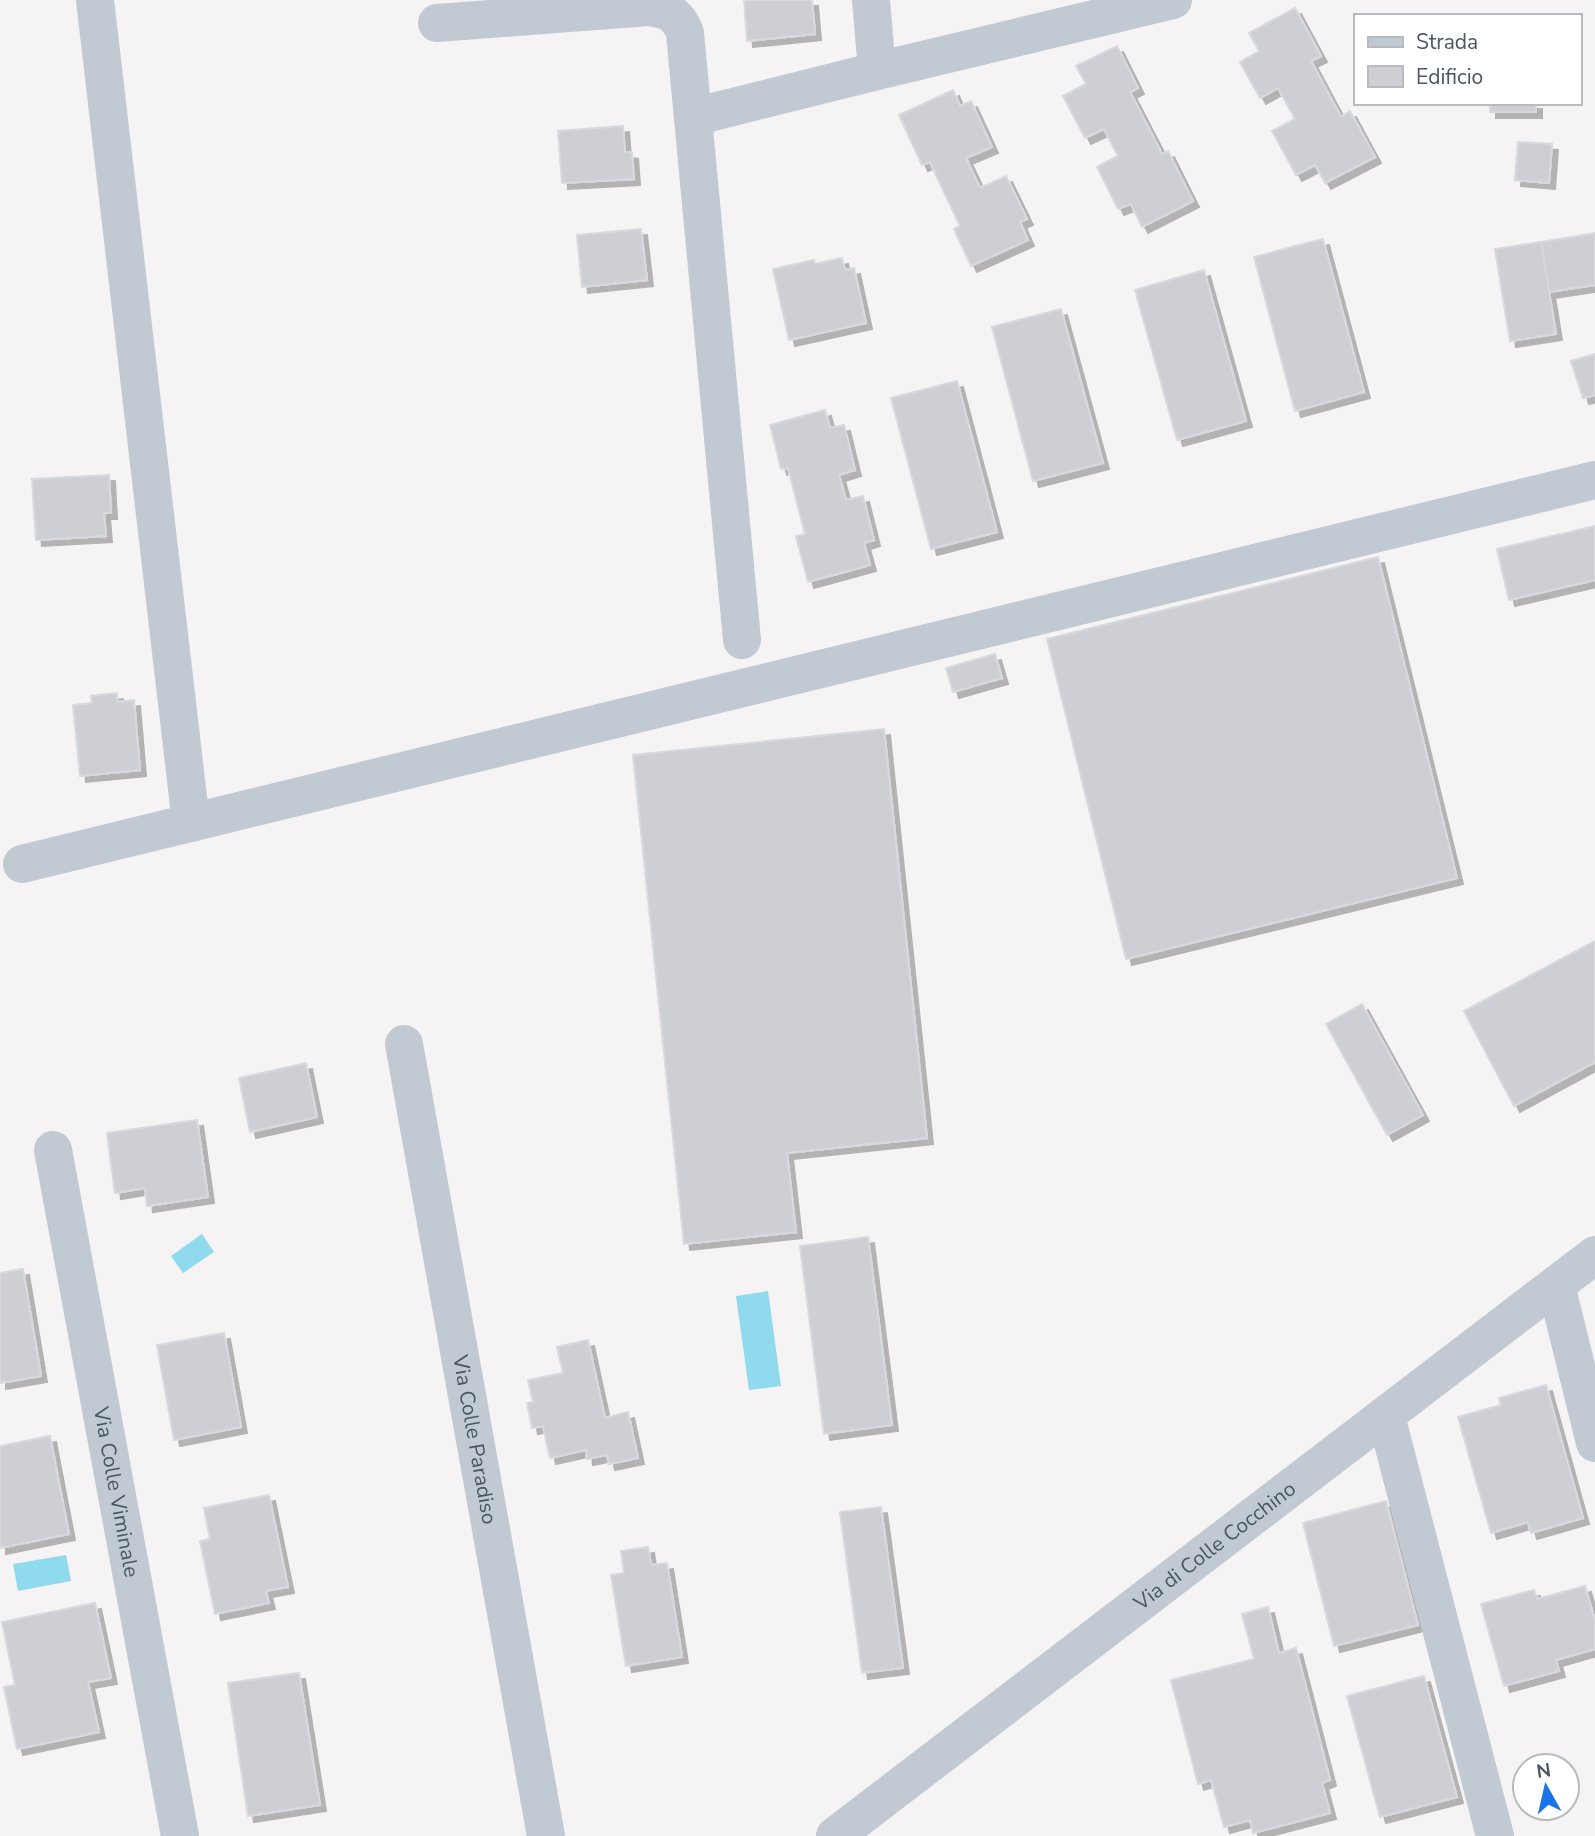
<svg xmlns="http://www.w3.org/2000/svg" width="1595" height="1836" font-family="'Nunito Sans',sans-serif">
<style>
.water{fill:#90daee}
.building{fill:#cdcfd5;stroke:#d7d9de;stroke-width:2;filter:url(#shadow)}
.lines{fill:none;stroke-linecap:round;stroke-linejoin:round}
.minor{stroke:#c1cad2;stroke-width:38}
.labels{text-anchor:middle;stroke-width:5;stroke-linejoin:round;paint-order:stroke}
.street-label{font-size:21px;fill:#4a5661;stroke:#fff}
</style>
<defs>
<filter id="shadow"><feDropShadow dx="6" dy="6" stdDeviation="0" flood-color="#0004"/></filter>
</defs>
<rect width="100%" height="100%" fill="#f5f3f3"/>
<g class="water">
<polygon points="202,1234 214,1252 183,1273 171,1256"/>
<polygon points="768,1291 781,1386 749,1390 736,1296"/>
<polygon points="66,1555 71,1581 18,1591 13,1564"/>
</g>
<g class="building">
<polygon points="744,0 812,0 815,34 747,41"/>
<polygon points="1295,8 1321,56 1311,61 1341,117 1350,111 1375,157 1325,183 1315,165 1296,175 1272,131 1295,119 1278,88 1260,98 1240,62 1259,51 1249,33"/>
<polygon points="1117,46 1138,88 1130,92 1162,154 1168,151 1193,201 1142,227 1131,204 1118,209 1097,167 1118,156 1104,129 1085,138 1063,96 1086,84 1076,66"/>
<polygon points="953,90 960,106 971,101 992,147 966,158 980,188 1006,176 1027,219 1020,222 1028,240 971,266 954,229 960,226 930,162 922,165 899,115"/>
<rect x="1490" y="103" width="46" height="9"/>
<polygon points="623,126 625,152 632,153 634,179 562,183 558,131"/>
<polygon points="1518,142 1552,144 1549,183 1515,180"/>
<polygon points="641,229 647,280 582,287 577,235"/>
<polygon points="1595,233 1595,285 1548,292 1541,242"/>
<polygon points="1323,239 1364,392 1295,411 1254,257"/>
<polygon points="1541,242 1556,334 1510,341 1495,249"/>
<polygon points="842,258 845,270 854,268 866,323 789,340 773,269 814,260 815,264"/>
<polygon points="1204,270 1246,421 1177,440 1135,290"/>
<polygon points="1061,309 1103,463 1033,481 992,327"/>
<polygon points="1595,354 1595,395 1583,398 1571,361"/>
<polygon points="957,381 997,532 931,549 891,398"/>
<polygon points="825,410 830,428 844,425 855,470 839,475 846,500 863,496 874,540 864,543 870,565 808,582 796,536 805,534 788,468 781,469 770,425"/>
<polygon points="109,475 111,513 104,513 106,536 36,540 32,479"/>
<polygon points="1595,526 1595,580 1509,600 1497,549"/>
<polygon points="1378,557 1457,878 1126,959 1047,639"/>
<polygon points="995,654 1002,678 953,692 946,668"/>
<polygon points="117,693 117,702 134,700 140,770 80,776 73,705 92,703 91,696"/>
<polygon points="884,729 927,1138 787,1153 796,1232 684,1244 633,755"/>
<polygon points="1595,941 1595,1062 1514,1106 1464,1011"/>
<polygon points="1362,1004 1423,1115 1387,1135 1326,1024"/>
<polygon points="306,1063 317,1117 250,1132 239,1078"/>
<polygon points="197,1120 208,1197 147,1206 145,1188 115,1193 107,1133"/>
<polygon points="868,1237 892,1425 824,1434 800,1246"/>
<polygon points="23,1269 41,1376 0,1383 0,1273"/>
<polygon points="224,1333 241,1427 174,1440 157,1345"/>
<polygon points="588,1340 605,1418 628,1412 638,1458 609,1464 607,1455 587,1459 586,1450 550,1458 543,1426 532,1428 527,1403 533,1402 528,1380 563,1373 557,1347"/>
<polygon points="1546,1385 1583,1518 1531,1533 1528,1522 1491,1533 1458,1417 1501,1405 1499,1398"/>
<polygon points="50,1436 69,1534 0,1548 0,1446"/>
<polygon points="269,1495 288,1587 266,1591 269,1603 215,1614 200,1541 210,1539 204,1508"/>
<polygon points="1386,1501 1418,1625 1334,1646 1303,1523"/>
<polygon points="881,1507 903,1668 862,1673 840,1512"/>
<polygon points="648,1547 651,1565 667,1563 682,1657 626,1666 611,1575 624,1573 621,1551"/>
<polygon points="1585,1586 1595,1621 1595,1649 1556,1660 1559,1671 1504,1686 1481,1604 1534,1590 1537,1599"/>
<polygon points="95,1603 111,1678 88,1682 99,1732 17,1749 4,1687 15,1685 2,1622"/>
<polygon points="1268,1607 1279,1653 1296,1648 1330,1780 1322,1783 1330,1813 1253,1833 1250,1820 1224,1827 1211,1780 1198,1784 1171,1680 1254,1659 1242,1614"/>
<polygon points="299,1673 320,1805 248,1816 228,1683"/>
<polygon points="1424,1676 1457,1797 1380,1817 1347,1696"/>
</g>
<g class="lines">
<g class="minor">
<polyline points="95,0 191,823"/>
<path d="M437,23L649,7C667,9 678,14 685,33L742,640"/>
<polyline points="877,71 1173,0"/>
<polyline points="693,117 877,71 871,0"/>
<polyline points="22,864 1595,480"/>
<path id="s1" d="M404,1044L546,1836"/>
<path id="s2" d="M53,1150L180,1836"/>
<polyline points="1556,1285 1595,1443"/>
<polyline points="1386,1416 1495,1836"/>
<path id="s3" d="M835,1836L1595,1255"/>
</g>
</g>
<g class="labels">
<g class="street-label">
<text dy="7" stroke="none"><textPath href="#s1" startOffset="402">Via Colle Paradiso</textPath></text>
<text dy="7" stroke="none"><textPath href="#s2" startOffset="348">Via Colle Viminale</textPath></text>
<text dy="7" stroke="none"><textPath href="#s3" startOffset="478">Via di Colle Cocchino</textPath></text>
</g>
</g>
<rect x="1354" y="14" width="228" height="91" fill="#ffffff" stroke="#b7bbc0" stroke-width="2"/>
<rect x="1368" y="37" width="35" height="10" fill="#c1cad2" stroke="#b7bbc0" stroke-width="2"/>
<text x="1416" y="49" font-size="21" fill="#4a5661">Strada</text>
<rect x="1368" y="66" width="35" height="21" fill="#cdcfd5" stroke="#b7bbc0" stroke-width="2"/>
<text x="1416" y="84" font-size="21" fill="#4a5661">Edificio</text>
<g transform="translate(1546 1787) rotate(352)"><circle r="33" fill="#ffffff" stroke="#b7bbc0" stroke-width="2"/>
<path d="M0-5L12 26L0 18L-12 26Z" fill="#1a73e8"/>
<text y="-10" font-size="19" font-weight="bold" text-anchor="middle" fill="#4a5661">N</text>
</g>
</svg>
